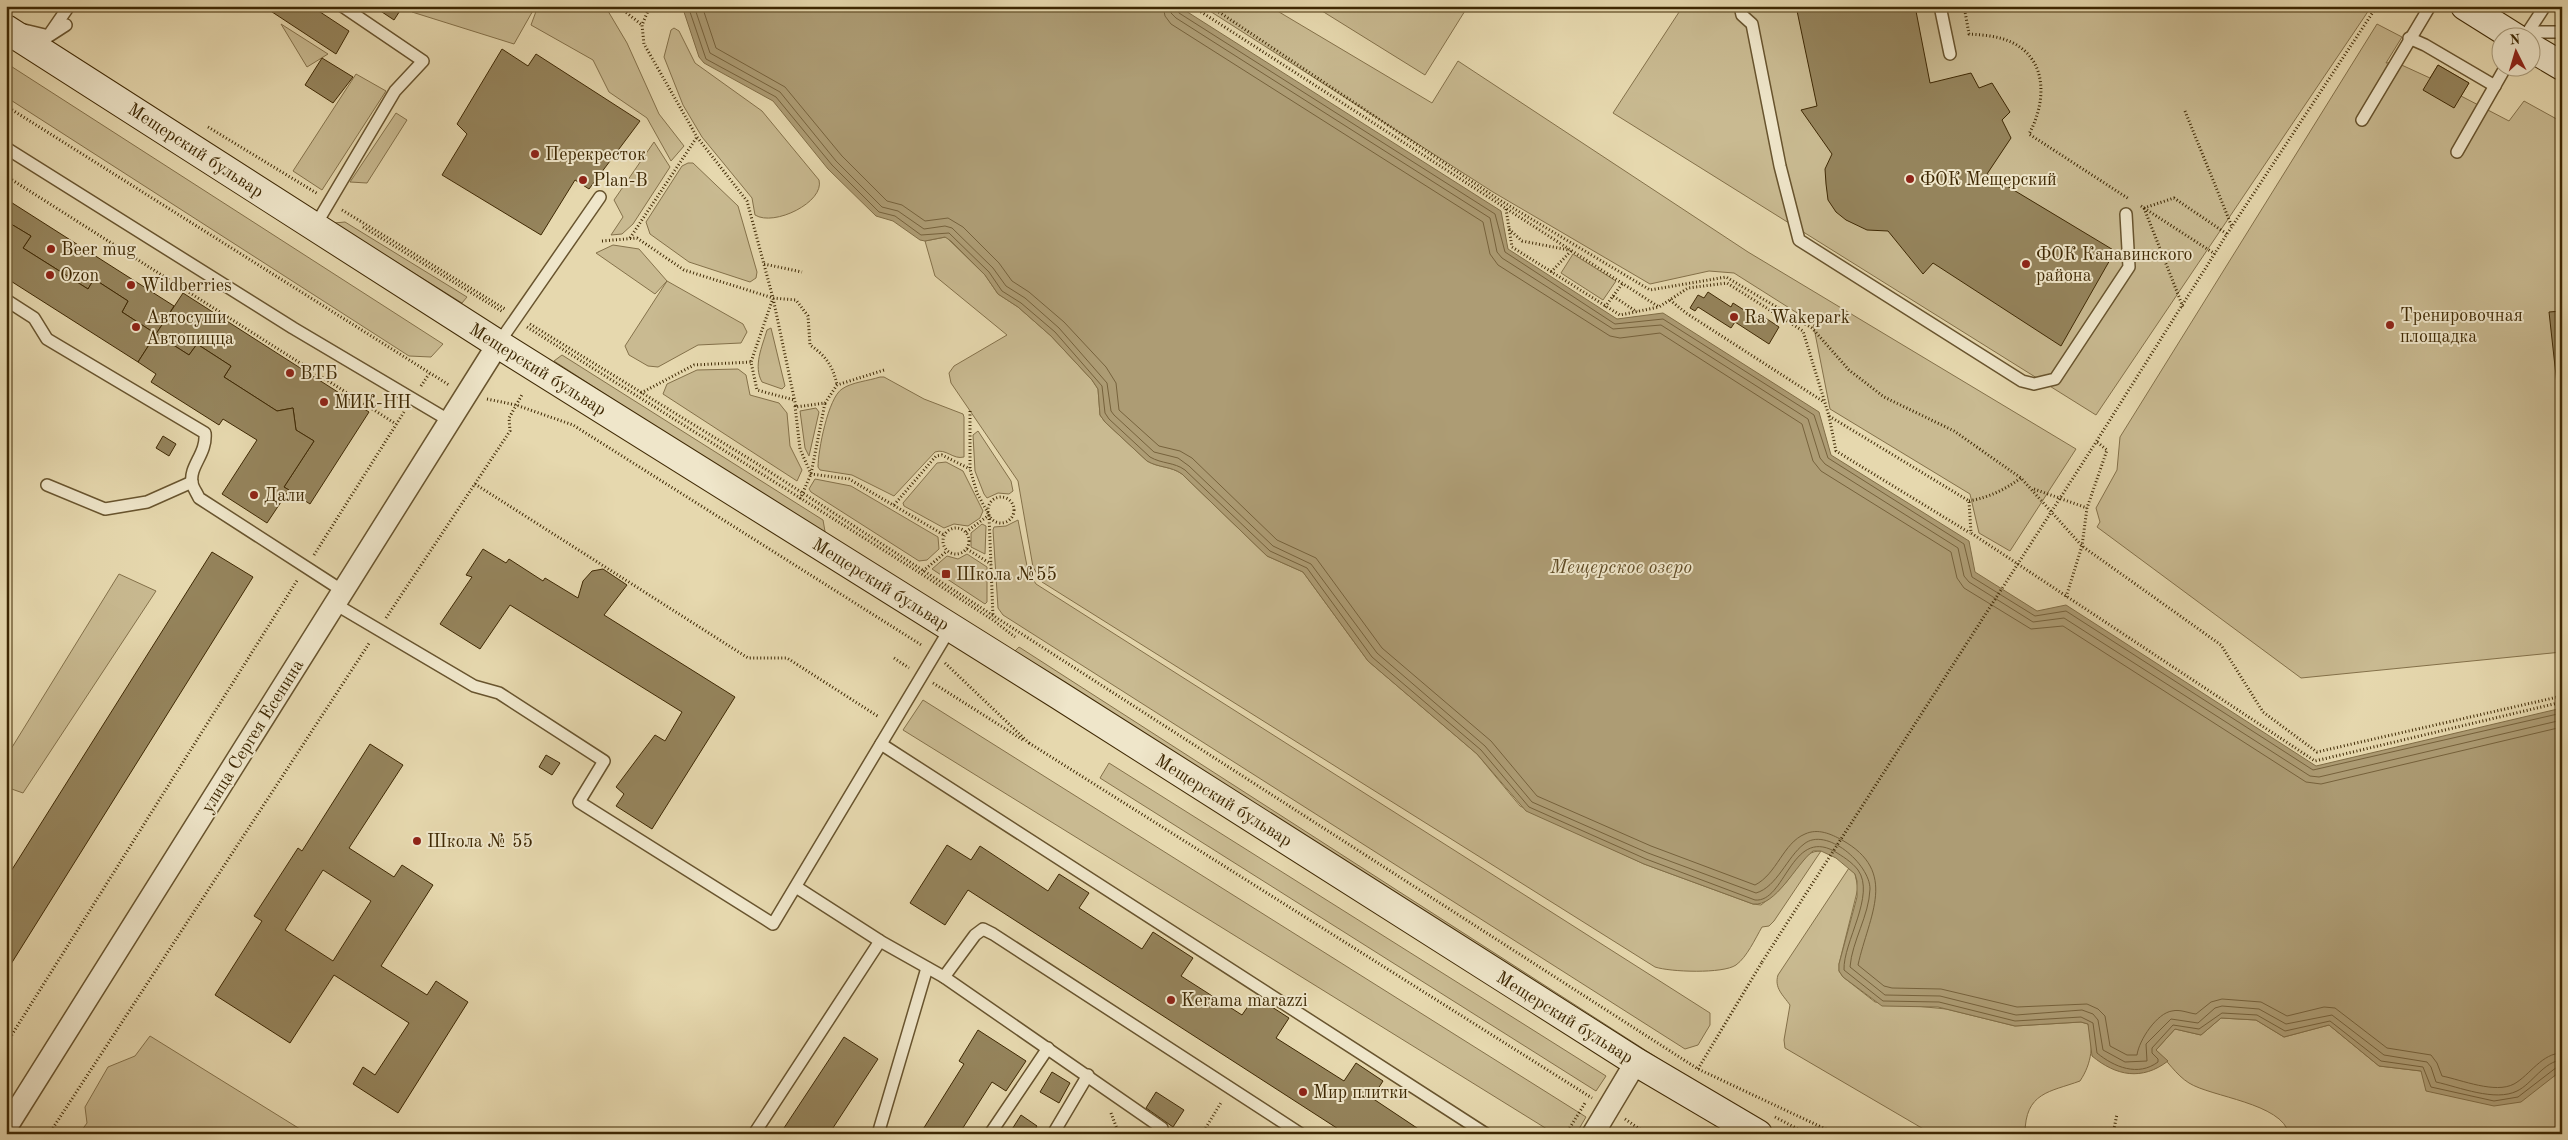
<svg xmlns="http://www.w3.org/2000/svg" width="2568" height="1140" font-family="'Old Standard TT',serif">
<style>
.green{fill:#c9ba91;stroke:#84714a}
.water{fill:#ad9c74;stroke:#816e47}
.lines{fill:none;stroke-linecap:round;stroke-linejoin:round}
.shore{stroke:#76623c;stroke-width:1}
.building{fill:#95845c;stroke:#3e2803;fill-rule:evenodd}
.service-casing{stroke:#68542e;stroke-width:14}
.minor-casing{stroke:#68542e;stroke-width:24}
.secondary-casing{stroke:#3e2803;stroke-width:30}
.path{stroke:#3e2803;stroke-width:3;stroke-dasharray:1 2.5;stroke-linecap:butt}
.service{stroke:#efe6ca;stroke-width:11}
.minor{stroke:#efe6ca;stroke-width:21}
.secondary{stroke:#efe6ca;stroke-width:28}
.path-bridge{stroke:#3e2803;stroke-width:3;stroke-dasharray:1 2.5;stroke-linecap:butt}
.poi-dot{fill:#8f2418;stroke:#efe6ca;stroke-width:2}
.labels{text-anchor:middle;stroke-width:4;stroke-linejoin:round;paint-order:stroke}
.street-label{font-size:18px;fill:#3e2803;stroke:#efe6ca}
.poi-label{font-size:18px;fill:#3e2803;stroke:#efe6ca;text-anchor:start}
.water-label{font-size:19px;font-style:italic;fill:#5f4b25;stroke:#efe6ca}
</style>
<rect width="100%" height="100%" fill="#e6d8ae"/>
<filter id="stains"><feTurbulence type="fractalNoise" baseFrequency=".004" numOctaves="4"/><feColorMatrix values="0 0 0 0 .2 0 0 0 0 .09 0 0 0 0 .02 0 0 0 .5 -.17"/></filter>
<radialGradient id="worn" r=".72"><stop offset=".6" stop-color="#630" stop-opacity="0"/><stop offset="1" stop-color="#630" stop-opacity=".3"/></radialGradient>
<g class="green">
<polygon points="415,6 535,6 535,7 514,44 412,12"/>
<polygon points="538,6 605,6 627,43 659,114 684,146 671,161 647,118 609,92 593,60 531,25"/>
<polygon points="1202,6 1269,6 1432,103 1458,61 1748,252 2076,449 2010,551 1979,533 1970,494 1830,409 1813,323 1734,273 1709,271 1650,284 1493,192"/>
<polygon points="1314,6 1468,6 1425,75"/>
<polygon points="1683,6 2370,6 2371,7 2096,415 1613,113"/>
<polygon points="281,24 328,54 307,67"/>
<polygon points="2377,24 2402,37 2386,63 2395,62 2430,78 2438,65 2469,83 2461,96 2509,121 2524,101 2562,122 2562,652 2301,678 2097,527 2100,522 2096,508 2117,470 2120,437"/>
<path d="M674,28L679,31L695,63L762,111L819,180C825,202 774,227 755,215L752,198L702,137L683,105L664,57L671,30Z"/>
<polygon points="6,63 443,344 431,357 409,356 6,97"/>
<polygon points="356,74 386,91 322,190 293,171"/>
<polygon points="396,113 407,120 367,183 350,182"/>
<polygon points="654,142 670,167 633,224 622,234 611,235 623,217 614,200"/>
<polygon points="688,163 693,163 738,206 757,272 756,278 750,282 689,262 650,234 646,222 682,166"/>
<polygon points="345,222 467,297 462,303 334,223"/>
<path d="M946,237L985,275L998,294L1018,307L1051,336L1092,380L1098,389L1100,415L1105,422L1147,461C1159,468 1171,466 1182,474L1267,556L1303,572L1368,661L1477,754L1520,806L1644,864L1753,904L1761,905C1768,899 1776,894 1782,887C1794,875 1802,850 1821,851L1774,921L1769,926L1762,927C1755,939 1747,957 1736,965C1723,974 1670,972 1655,967L1042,582L1033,567L1018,481L951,383L949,373L954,366L1007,335L935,276L925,241Z"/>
<polygon points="613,245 639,249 667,281 743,324 747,332 741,343 698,345 658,367 648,366 629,355 625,346 667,281 655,294 596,253"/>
<polygon points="1573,254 1616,281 1603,300 1561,273"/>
<path d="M771,328L785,386L782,389L762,382C753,366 762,347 767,330Z"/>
<polygon points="562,355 823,520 826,537 554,361"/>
<polygon points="738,369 746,375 750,395 779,403 787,413 790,446 802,470 797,481 663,394 667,384 697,370"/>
<path d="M880,377H884L924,399L963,414L964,417V457C953,460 946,448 935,452L894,496L852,475L820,470L818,467C818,451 828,398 842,389C852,382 868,381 880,377Z"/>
<polygon points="816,408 819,412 809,456 805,448 800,411"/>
<polygon points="978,431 1011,481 1013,491 1009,494 998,493 987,498 984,494 975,471 973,435"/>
<polygon points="946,462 963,471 983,511 980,518 968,526 954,524 944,528 904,506 903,503 937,463"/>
<polygon points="815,479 851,486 938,537 939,549 927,560 919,561 811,492 809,489"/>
<polygon points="1018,520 1028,571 1036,584 1710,1013 1710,1025 1698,1045 1685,1049 1003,615 998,608 993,530 994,527 1006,526"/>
<polygon points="982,524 986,526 985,554 971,547 971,533"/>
<polygon points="967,554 987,567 987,602 985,604 932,569 947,556 958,559"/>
<polygon points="119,574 156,591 23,793 6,787 6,757"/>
<polygon points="1019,647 1684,1075 1681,1078 1014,652"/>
<polygon points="923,700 1586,1117 1576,1134 1555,1134 903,730"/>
<polygon points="1109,763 1606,1076 1596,1091 1100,778"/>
<path d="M1849,868L1855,874L1858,888L1839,964V971L1843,977L1875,1002L1946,1009L2015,1026L2081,1022L2088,1024C2094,1044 2092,1063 2080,1081C2050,1092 2025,1092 2025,1134H1932L1785,1048L1784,1040L1790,1005C1783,995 1774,988 1778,975Z"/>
<path d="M2221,1018L2256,1020L2284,1037L2329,1025L2379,1066L2421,1071L2562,1070V1134H2289C2282,1103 2211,1097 2189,1083C2176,1075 2167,1060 2156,1050L2175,1029L2201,1035Z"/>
<polygon points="150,1036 308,1134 79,1134 87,1123 85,1107 108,1067 135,1056"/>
</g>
<path class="water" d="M682,6H1178L1501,211L1508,249L1617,319L1663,313L1819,412L1831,455L1969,541L1975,572L2037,611L2066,605L2316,766L2562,708V1070L2521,1102L2494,1106L2426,1091L2421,1071L2379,1066L2329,1025L2284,1037L2256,1020L2221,1018L2201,1035L2175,1029L2156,1050L2168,1061C2142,1081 2116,1076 2092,1056L2088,1024L2081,1022L2015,1026L1938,1007L1882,1006L1843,977L1839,971V964L1857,897V881L1855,874L1836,858L1821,851H1813C1796,864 1776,907 1753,904L1644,864L1526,811L1477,754L1368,661L1303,572L1267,556L1182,474C1171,466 1159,468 1147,461L1105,422L1100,415L1098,389L1092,380L1051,336L1018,307L998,294L985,275L951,241L945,237L925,241L920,240L893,221L876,216L828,169L773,101L704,63L699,57Z"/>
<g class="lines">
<g class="shore">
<path d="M688,6L706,59L776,97L832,165L879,212L895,216L921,235L949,233L989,272L1002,291L1021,303L1055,332L1102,386L1105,413L1109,419L1150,457C1162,464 1174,462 1185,470L1270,551L1307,568L1372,657L1481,750L1529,807L1646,859L1755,900C1785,903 1791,828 1834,851C1842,856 1852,862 1858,870C1876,895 1843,942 1844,970L1883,1001L1939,1002L2015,1021L2081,1017L2093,1023L2097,1053C2114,1067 2138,1077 2158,1062V1059L2152,1053V1048L2173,1025L2199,1029L2222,1013L2257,1015L2285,1031L2330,1021L2381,1061L2423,1067L2431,1087L2494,1101L2518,1097L2557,1067L2562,1066"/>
<path d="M694,6L710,53L780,92L836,161L882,207L898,211L924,229L945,226L952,228L993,268L1006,286L1025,298L1059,328L1107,383L1111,411L1114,415L1154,452L1178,458L1189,466L1273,546L1311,564L1377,653L1485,746L1532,802L1648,853L1756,893C1777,887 1787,857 1804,844C1826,826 1870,864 1870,889C1869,916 1852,941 1850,967L1885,995L1940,996L2016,1015L2082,1010L2093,1014L2098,1020L2103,1050L2125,1062L2147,1061L2146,1044L2171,1019L2198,1023L2215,1008L2222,1006L2259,1009L2286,1024L2332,1015L2384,1055L2427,1062L2431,1067L2436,1082C2459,1087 2495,1102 2517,1091C2532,1084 2544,1061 2562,1060"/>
<path d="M702,6L716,48L785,87L842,156L887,201L902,205L925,221L948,218L963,227L999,263L1012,281L1029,292L1064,322L1106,367L1116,383L1119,410L1159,446L1180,451L1192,458L1277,540L1316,558L1382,648L1491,741L1537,796L1651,846L1755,885C1777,874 1783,843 1805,834C1818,828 1831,834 1842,840C1899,872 1869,915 1858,965L1884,986L1892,988L1941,989L2017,1007L2087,1004L2098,1009L2105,1016L2110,1046L2127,1055H2137C2139,1040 2157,1013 2172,1011C2180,1009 2188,1013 2196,1014L2211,1002L2222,999L2261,1002L2287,1016L2324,1007L2335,1008L2387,1048L2431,1055L2437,1063L2442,1076C2462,1080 2495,1094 2514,1084C2530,1075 2542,1053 2562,1053"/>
<polyline points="1163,6 1165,16 1171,24 1483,222 1490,254 1498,265 1610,336 1620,338 1660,333 1802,424 1813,461 1821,471 1951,552 1957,578 1964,588 2031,629 2063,626 2306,782 2321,784 2562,727"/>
<polyline points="1170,6 1171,13 1176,18 1490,218 1497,252 1502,258 1613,329 1661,325 1808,419 1820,458 1825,464 1958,548 1964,576 1969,582 2033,622 2064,618 2310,776 2319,777 2562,720"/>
<polyline points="1176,6 1179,13 1495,214 1505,252 1615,324 1663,319 1814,415 1828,458 1964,544 1972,577 2035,616 2066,611 2313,770 2562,713"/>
</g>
</g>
<g class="building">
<polygon points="263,6 311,6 349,31 336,54"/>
<polygon points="373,6 403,6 394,20"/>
<polygon points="1796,6 1915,6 1930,83 1971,73 1979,88 1992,83 2010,112 2002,120 2011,138 1987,174 2115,251 2061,346 1933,263 1923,274 1888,231 1867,230 1846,220 1836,212 1828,200 1826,184 1825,169 1832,154 1801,110 1817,106"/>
<polygon points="502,49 528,66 536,54 640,121 589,189 575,180 541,235 442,175 467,134 457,124"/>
<polygon points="322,58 353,77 333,103 305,85"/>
<polygon points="2438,65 2469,83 2454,108 2423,90"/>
<polygon points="6,199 174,306 156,334 122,312 128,301 94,279 88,289 23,248 31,236 6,221"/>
<polygon points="6,221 31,236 23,248 88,289 94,279 128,301 122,312 156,334 138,362 6,278"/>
<polygon points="1708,292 1731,307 1733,303 1758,319 1761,315 1779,327 1769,344 1735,322 1731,328 1698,307 1695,311 1690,308 1698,295 1704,298"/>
<polygon points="183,293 369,412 310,504 284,487 314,441 296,430 293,408 277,411 224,377 231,366 197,344 189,355 156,334"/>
<polygon points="2562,311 2562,430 2549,312"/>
<polygon points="156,334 189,355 197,344 231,366 224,377 277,411 293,408 296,430 314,441 284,487 289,490 267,523 222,494 257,440 223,419 219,425 151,382 156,374 138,362"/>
<polygon points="163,436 176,444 169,456 156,448"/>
<polygon points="483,549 506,563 509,559 543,581 545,578 578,598 583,581 592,571 603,569 627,585 604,615 735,697 652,829 616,806 624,794 616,787 655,735 665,741 682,712 510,605 480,649 440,624 472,577 466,575"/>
<polygon points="212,552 253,577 6,972 6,879"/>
<path d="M370,744L403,765L349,848L394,877L402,865L433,885L381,966L427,995L436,981L468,1002L398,1113L353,1084L363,1067L375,1075L409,1023L334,975L290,1043L215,995L262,921L254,916L298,848L302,851ZM323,870L371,901L333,961L285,930Z"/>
<polygon points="546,755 560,763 552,775 539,767"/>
<polygon points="947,845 971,860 980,846 1048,891 1059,874 1089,893 1079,908 1142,949 1153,932 1193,958 1181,976 1242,1015 1255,996 1289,1018 1276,1038 1344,1081 1356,1063 1383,1081 1372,1098 1426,1134 1346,1134 968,890 945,925 910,903"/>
<polygon points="978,1030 1026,1061 1006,1091 992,1082 959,1134 920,1134 964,1064 959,1061"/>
<polygon points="844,1037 878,1059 829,1134 780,1134"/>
<polygon points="1052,1072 1070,1083 1059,1103 1040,1092"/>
<polygon points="1156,1092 1184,1110 1173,1127 1146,1108"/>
<polygon points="1021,1115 1037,1126 1032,1134 1009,1134"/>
</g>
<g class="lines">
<g class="service-casing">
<g id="service">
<polyline points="1740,6 1742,15 1752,24 1780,166 1799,240 2022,381 2034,384 2055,379 2129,267 2126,214"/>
<polyline points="1940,6 1950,54"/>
<polyline points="24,30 49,36 66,25"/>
<polyline points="51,32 69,6"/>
<polyline points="2528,32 2562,32"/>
<polyline points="2409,38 2425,45 2495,86"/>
<polyline points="2524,38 2545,6"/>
<polyline points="2362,120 2430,6"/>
<polyline points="6,148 293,328 450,421"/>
<polyline points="2457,152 2505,68"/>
<polyline points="315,226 395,91 423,61 342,6"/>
<path d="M6,300L34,318L47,339L205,433C207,454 189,466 192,483C193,488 197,493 199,498L343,591"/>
<polyline points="498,344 600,197"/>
<polyline points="47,485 105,509 147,502 192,482"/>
<polyline points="335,604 474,686 499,693 604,761 579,802 773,924 951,627"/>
<polyline points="881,744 1486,1134"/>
<polyline points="796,887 880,941 944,977 975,935 983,929 993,934 1301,1134"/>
<polyline points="944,977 1162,1128"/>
<polyline points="754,1134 880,941"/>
<polyline points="878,1134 927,968"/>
<polyline points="990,1134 1048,1048"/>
<polyline points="1053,1134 1088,1075"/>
</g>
</g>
<g class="minor-casing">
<g id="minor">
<polyline points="6,1128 498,344"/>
<polyline points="1593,1134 1636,1062"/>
</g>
</g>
<g class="secondary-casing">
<g id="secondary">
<polyline points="2465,6 2516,38"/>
<polyline points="6,29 498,344 1057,694 1636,1062 1758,1134"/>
<polyline points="2530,47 2562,66"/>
</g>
</g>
<g class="path">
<polyline points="618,6 642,25"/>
<polyline points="650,6 642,25 644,44 697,137 747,201 773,298 796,407 825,403 837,385 884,370"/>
<polyline points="1192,6 1659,307 1688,288 1727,283 1803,331 1829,416 1969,501 1971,533 2315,761 2562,702"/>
<polyline points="1210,6 1498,199 1650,290 1726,277 1812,328 1849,370 1884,397 1954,431 2021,478 2082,546 2221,645 2263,712 2317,752 2562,696"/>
<path d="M1964,6L1969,34C1984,35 2001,36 2015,44C2049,63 2045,105 2029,134L2129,199"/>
<polyline points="6,106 449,385"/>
<polyline points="2185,111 2232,227"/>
<polyline points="208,127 318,194"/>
<polyline points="6,176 396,424"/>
<polyline points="2141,206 2144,208 2174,198 2227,234"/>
<polyline points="2144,208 2183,307"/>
<polyline points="2144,208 2215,254"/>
<polyline points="1506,209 1512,247 1620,315 1659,307"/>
<polyline points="342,210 505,309"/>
<polyline points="363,227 503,312"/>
<polyline points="1509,229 1522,241 1569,250"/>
<polyline points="630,238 697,137"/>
<path d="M602,241L637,238L684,270L773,298L796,300L808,316L810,345C826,356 833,366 837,385"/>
<polyline points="764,264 802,272"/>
<polyline points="1551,272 1572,250"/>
<polyline points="1613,296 1623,283"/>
<polyline points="1670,300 1686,313 1824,402"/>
<polyline points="772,301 751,362 757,390 794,400"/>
<polyline points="1605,307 1613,296 1637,312"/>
<polyline points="530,324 756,463 1698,1069 1836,1134"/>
<polyline points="527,327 920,573 993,620 1015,637"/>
<polyline points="421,386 429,374"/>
<polyline points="641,393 694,365 751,362"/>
<polyline points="487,399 516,405 573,425 923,646"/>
<polyline points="795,406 800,449 811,474 849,479 944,535"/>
<polyline points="970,411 970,469 977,493 989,515 993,617"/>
<polyline points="1829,416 1836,451 1970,533"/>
<polyline points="2091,450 2227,234 2377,6"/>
<polyline points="475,484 748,658 787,658 879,717"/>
<polyline points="2034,489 2087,508"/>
<circle cx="1001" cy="510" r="13"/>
<polyline points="800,499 811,474 825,403"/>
<path d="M1969,501C1990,497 2004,490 2021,478"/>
<polyline points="894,505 936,456 942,455 970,469"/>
<circle cx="956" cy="541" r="13"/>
<polyline points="966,532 989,515"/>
<polyline points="967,549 991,564"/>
<polyline points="314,555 404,412"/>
<polyline points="923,571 947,551"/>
<polyline points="2066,597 2082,546 2087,508 2107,450 2097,442"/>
<polyline points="386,618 510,431 509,418 523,393"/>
<polyline points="894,658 909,668"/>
<polyline points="945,663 1030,744"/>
<polyline points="933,683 1023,740"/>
<polyline points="1029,743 1592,1098"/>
<polyline points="6,1044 298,579"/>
<polyline points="1698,1069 1762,962"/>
<polyline points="1111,1113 1117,1129 1122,1134"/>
<polyline points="1775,1117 1807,1134"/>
<polyline points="1625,1119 1647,1134"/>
<polyline points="49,1134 370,642"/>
<polyline points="1202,1134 1222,1101"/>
<polyline points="1566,1134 1585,1103"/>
<polyline points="2113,1134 2117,1114"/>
</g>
<use href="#service" class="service"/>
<use href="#minor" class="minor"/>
<use href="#secondary" class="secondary"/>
<polyline class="path-bridge" points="1762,962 2091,450"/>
</g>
<g class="poi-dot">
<circle cx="535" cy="154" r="5"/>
<circle cx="1910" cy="179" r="5"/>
<circle cx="583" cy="180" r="5"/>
<circle cx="51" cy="249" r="5"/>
<circle cx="2026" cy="264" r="5"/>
<circle cx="50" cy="275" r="5"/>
<circle cx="131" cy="285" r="5"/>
<circle cx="1734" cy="317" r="5"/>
<circle cx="2390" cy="325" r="5"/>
<circle cx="136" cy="327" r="5"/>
<circle cx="290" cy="373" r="5"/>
<circle cx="324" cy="402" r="5"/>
<circle cx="254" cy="495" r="5"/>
<rect x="941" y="569" width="10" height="10" rx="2.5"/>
<circle cx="417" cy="841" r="5"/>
<circle cx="1171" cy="1000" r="5"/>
<circle cx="1303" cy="1092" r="5"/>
</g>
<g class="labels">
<g class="street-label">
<text transform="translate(196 150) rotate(33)" y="6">Мещерский бульвар</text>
<text transform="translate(538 369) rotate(32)" y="6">Мещерский бульвар</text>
<text transform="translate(881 584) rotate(32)" y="6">Мещерский бульвар</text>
<text transform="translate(252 736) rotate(-58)" y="6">улица Сергея Есенина</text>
<text transform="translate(1224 800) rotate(32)" y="6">Мещерский бульвар</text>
<text transform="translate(1565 1017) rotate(32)" y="6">Мещерский бульвар</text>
</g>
<g class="poi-label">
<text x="545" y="160">Перекресток</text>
<text x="1920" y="185">ФОК Мещерский</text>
<text x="593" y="186">Plan-B</text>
<text x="61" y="255">Beer mug</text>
<text x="2036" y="260">ФОК Канавинского<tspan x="2036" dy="21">района</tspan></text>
<text x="60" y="281">Ozon</text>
<text x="141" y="291">Wildberries</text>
<text x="2400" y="321">Тренировочная<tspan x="2400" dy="21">площадка</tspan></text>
<text x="146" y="323">Автосуши<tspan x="146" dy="21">Автопицца</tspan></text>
<text x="1744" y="323">Ra Wakepark</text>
<text x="300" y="379">ВТБ</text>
<text x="334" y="408">МИК-НН</text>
<text x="264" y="501">Дали</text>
<text x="956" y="580">Школа №55</text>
<text x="427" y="847">Школа № 55</text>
<text x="1181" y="1006">Kerama marazzi</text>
<text x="1313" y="1098">Мир плитки</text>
</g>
<g class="water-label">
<text x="1621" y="573">Мещерское озеро</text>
</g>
</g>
<rect width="2568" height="1140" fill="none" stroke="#e6d8ae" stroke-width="25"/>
<rect x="8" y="8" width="2553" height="1125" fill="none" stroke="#3e2803" stroke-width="2.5"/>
<rect x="12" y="12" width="2543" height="1115" fill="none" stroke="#3e2803"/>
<g transform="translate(2516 52) rotate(355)"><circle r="24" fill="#efe6ca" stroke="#a89a7a"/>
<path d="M0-4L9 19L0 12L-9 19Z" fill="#8f2418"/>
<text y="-8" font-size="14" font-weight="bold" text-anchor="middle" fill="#3e2803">N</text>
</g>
<rect width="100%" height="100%" filter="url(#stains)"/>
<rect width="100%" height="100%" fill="url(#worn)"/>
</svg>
